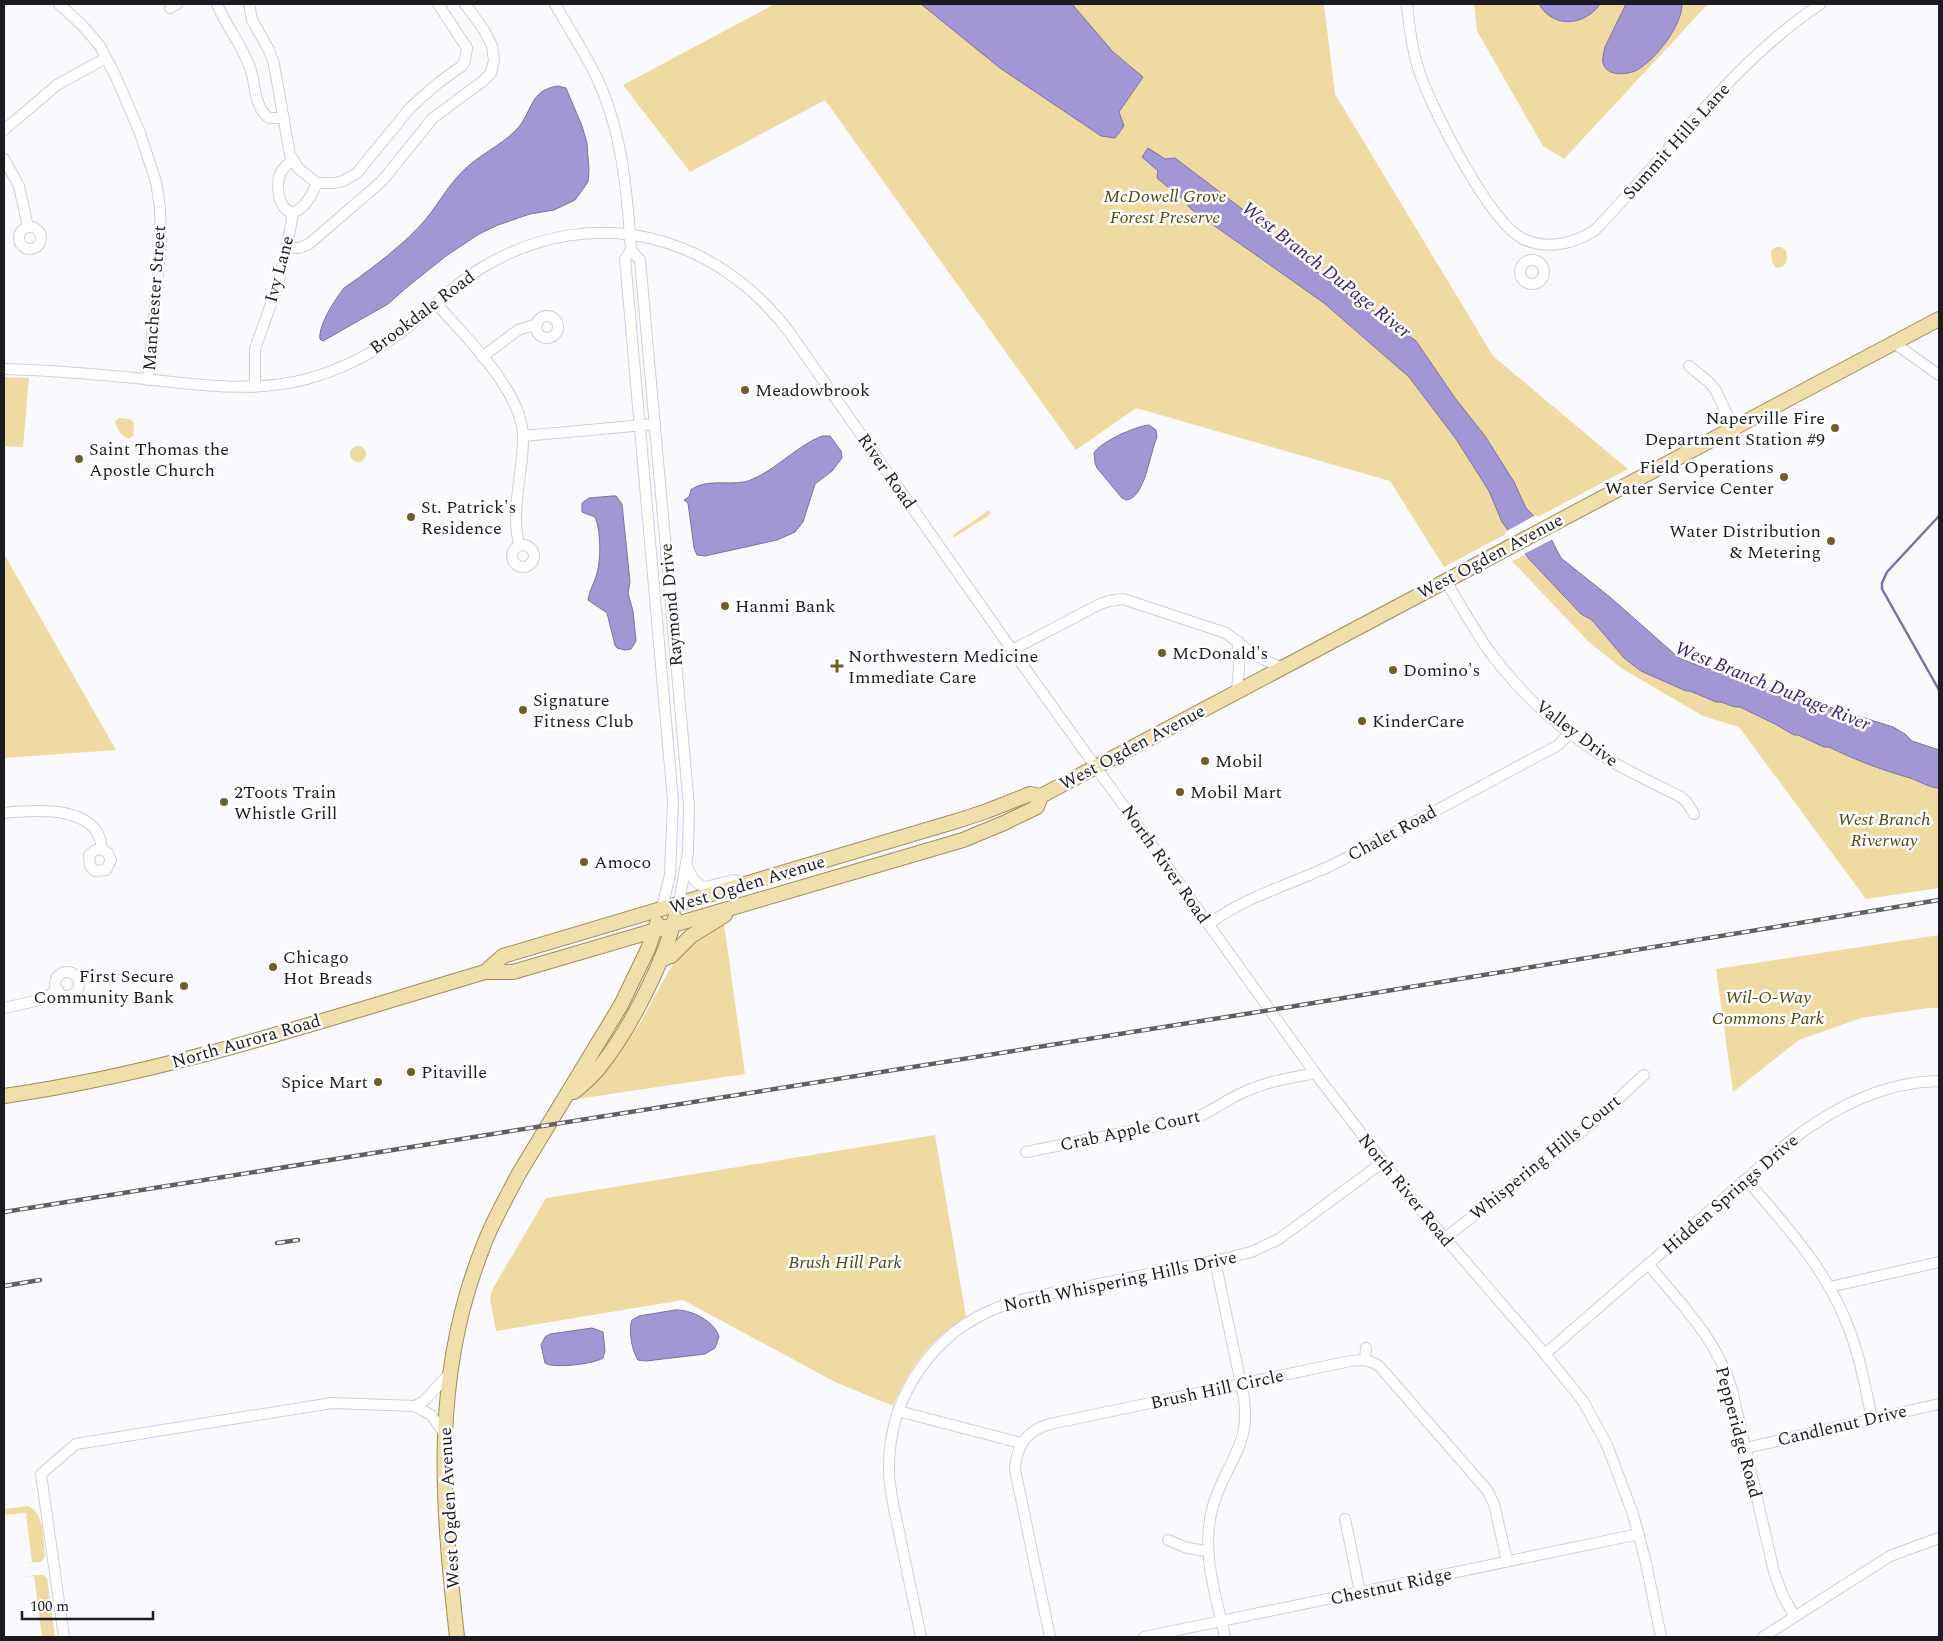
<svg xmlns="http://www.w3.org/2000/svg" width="1943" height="1641" font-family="Spectral,serif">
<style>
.green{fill:#efdba2}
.water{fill:#a296d5;stroke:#7a719f}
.pier{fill:#faf9fe}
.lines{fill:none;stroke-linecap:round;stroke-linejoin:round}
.stream{stroke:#7a719f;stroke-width:2.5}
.minor-casing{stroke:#d0cde3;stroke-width:12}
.major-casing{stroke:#9f8c57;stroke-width:16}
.minor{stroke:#fff;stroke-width:10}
.major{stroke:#f0dfab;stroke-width:14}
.rail-casing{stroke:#5f5e65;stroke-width:4.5}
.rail{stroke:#fff;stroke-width:2.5;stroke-dasharray:8;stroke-linecap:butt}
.poi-dot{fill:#6e5e2b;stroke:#fff;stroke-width:2}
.labels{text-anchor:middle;stroke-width:5;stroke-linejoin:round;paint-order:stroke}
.street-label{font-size:18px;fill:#1c1a22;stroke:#fff}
.park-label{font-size:18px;font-style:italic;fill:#56450e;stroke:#fff}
.poi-label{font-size:18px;fill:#1c1a22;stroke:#fff;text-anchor:start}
.water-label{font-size:19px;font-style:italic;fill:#38206b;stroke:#fff}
</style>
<rect width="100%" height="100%" fill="#faf9fe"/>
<g class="green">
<polygon points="775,4 1324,4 1335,94 1493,356 1628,469 1444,567 1390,481 1136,408 1076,450 825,100 690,172 623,85"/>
<polygon points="1474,4 1708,4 1564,159 1543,146 1477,31"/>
<path d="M1776,247H1781L1786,251C1788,260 1787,268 1776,268L1772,262L1771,251Z"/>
<polygon points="4,377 29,378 23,447 4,446"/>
<path d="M119,418L130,419L134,423L133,436L129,439C123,438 116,428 115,422Z"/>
<circle cx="358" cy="454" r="8"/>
<polygon points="989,510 990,513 988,516 953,538 953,535"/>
<polygon points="4,554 116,750 4,758"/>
<path d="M1525,555L1581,614L1592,620L1624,658L1673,686L1686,691H1690L1705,698L1720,701L1723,704L1739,707L1775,724L1794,735H1798L1824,747H1829C1855,760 1882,770 1910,778C1919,781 1930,788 1939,788V888L1866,899L1739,727L1703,716L1621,668L1588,641L1512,561Z"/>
<path d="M724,924L745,1074L577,1099L619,1053L640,1023L676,958C689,943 706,933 724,924Z"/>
<polygon points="1939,935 1939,1008 1928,1008 1861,1018 1799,1040 1733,1092 1716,969"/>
<path d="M935,1135L966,1317C928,1342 911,1365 893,1406L835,1382L683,1300L496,1331L490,1299L492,1290L546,1198Z"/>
<path d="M28,1506C45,1513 43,1542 45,1557L41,1562L25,1563L32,1562L26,1513L4,1515V1509Z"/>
<polygon points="34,1575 43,1575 47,1578 55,1637 42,1637 34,1576 26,1577"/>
</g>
<g class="water">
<polygon points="921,4 1072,4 1113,52 1143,77 1119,112 1124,126 1115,138 1101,136 1000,68"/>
<path d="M1539,4H1600C1585,26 1553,29 1539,4Z"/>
<path d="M1626,4H1682C1682,26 1656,59 1637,70C1627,75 1607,77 1603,63C1602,58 1604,52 1605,47Z"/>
<path d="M558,86L566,88L582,126L587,143L589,170L588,182L575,200L554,210L530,214L498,225L479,234L446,256L406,288L388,304L323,341L320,339C318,325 336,298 344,288C370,270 406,243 426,219C439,203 449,184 464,170C479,155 500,146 515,131C533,114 528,90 558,86Z"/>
<path d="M1148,148L1165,159L1175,158L1254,218L1270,235L1338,288L1373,310L1416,341L1455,398L1485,436L1514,482L1526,508L1546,529L1561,558L1611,598L1679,658L1705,668L1728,674L1749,684L1785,692L1802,701L1817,703L1893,727L1905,734L1912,741L1939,750V788C1930,788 1919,781 1910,778C1882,770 1855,760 1829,747H1824L1798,735H1794L1775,724L1740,707C1731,708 1724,701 1716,702L1690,691H1686L1641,671L1624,658L1592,620L1581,614L1529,559L1502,522L1489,491L1456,439L1409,377L1324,303L1192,210L1182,199L1157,178L1158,171L1142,157Z"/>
<path d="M1149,425L1156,430L1157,437C1150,452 1145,499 1126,500L1122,498L1097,468L1095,463L1094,453C1100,442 1136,426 1149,425Z"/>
<path d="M822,436H830L841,451L842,458L832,471L815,484L803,522L795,532L777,540L705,556L697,555L694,548L688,503L684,500L689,497L691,490C706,478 731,486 748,481C774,472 796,446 822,436Z"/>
<path d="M612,496H616L622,504L630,582L628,593L633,611L636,641L631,649L625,650L617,648L615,645L607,613L588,600C589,591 595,582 597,573C601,560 601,530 595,517L582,512V503L589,498Z"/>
<path d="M675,1310C690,1309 715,1321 719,1337L715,1348L705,1354L646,1361L638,1360C632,1351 628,1330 632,1320L639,1316Z"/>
<path d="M592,1328L603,1332L605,1351L603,1358C594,1364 553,1369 545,1363L541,1345L545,1337L550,1334Z"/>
</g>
<polygon class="pier" points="1536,515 1548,528 1553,539 1522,555 1505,532"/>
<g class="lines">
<polyline class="stream" points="1939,516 1887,572 1882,583 1882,589 1939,690"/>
<g class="minor-casing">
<g id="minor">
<polyline points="59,4 82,25 100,46 116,77 140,133 156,182 160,207 161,241 148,380"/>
<path d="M217,4C226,27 244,47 251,71C256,86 254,107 269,118H284"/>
<polyline points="249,4 252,20 269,50 274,64 290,155 299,169 317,183"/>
<path d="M555,4C568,27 583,50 595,74C622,129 627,190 631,250L640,260L689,806L688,852L679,903"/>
<path d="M1407,4C1409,27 1412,49 1419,71C1431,108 1490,223 1523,239C1547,250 1574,244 1595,230C1669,154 1731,64 1820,4"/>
<polyline points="170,8 177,4"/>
<polyline points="4,130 57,85 106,58"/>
<polyline points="4,159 19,186 28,227"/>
<path d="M292,161C288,164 284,167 281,172C275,184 278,210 293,213"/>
<path d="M293,213C306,207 311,196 317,183H334L343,181L357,173L410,108L438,83L462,66L465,60L467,48L438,4"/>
<circle cx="30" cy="238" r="11"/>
<polyline points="287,247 299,248 309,244 382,181 433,118 483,81 491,73 494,60 492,46 484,30 465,4"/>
<polyline points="631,250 625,259 673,801 670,875 662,908"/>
<circle cx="1532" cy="272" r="12"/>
<path d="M436,303C465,337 524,392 523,439C523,466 515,495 516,522C516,530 518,538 519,545"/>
<circle cx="547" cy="327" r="11"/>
<polyline points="1894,343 1939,375"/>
<polyline points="482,357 518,330 537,324"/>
<polyline points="1689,366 1709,382 1716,391 1733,427"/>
<path d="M4,369C55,370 105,375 155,380C206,386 257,392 307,379C339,370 370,355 396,336C427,314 452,285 485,266C595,201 719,235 792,336L1012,650L1315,1073L1413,1201L1545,1354L1583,1401L1607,1445L1633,1514L1646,1563L1661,1637"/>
<polyline points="255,387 255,349 278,284 287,247 293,213"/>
<polyline points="523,436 655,424"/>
<circle cx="523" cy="556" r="11"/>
<path d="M1445,580C1460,604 1473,628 1489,651C1523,697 1568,737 1618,765C1638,776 1659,786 1679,796L1686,801L1694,814"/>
<polyline points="1012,650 1100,604 1109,601 1123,599 1226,633 1254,655 1280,667"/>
<polyline points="1237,691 1239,667 1238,641"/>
<path d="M4,813C35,810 99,804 102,849L108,853L111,860L106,870L95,871L90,866L89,855L95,850L102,849"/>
<path d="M687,865C691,876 694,884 706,887L733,880L744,882"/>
<path d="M1209,924C1246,896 1290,885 1332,865C1408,827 1482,785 1557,746L1570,733"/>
<circle cx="67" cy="984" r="12"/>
<polyline points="4,1008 40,1000 58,990"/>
<path d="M1026,1152L1193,1119C1211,1112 1226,1100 1244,1092C1267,1081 1291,1078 1315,1073"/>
<path d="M1746,1179C1783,1223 1823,1265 1845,1319C1859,1351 1865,1385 1872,1419"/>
<polyline points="1445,1238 1591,1124 1644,1075"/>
<path d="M1215,1261L1244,1398C1245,1408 1246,1418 1244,1429C1239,1457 1218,1481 1212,1510C1201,1553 1216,1595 1225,1637"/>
<path d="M1648,1264C1681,1304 1717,1339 1732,1390L1774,1572L1783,1596L1795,1617"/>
<polyline points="1830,1287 1939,1262"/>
<path d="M1545,1354L1783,1147C1827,1111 1881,1082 1939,1081"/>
<polyline points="1365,1359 1366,1348"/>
<polyline points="415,1406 424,1401 448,1375"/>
<polyline points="898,1411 1021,1443"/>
<polyline points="1746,1448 1939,1404"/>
<polyline points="1345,1519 1360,1592"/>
<polyline points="1168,1540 1187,1548 1207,1551"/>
<polyline points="64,1637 41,1474 76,1444 332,1403 415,1406 431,1415 444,1433"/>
<path d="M921,1637C914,1604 907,1570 900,1537C896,1515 889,1492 889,1470C888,1397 933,1331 1002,1306C1031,1295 1064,1292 1094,1285C1139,1276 1184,1267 1228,1258L1251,1252L1279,1239L1383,1162"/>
<path d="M1050,1637L1015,1470C1016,1446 1026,1431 1050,1424L1350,1361C1362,1360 1369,1359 1379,1366L1487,1490L1494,1504L1507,1561"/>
<polyline points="1144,1637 1639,1534"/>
<polyline points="1763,1637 1890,1556 1939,1538"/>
</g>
</g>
<g class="major-casing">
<g id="major">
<polyline points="660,960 671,956 691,936 725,915"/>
<polyline points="485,972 503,956 960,820 987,811 1030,794 1041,796 1939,319"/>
<path d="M574,1092C582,1085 592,1077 599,1068C629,1031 663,964 675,918"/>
<path d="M4,1096C168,1073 326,1019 485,972H513L537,965L963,840L1004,823L1037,807L1041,796"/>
<path d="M457,1637C442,1502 431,1377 483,1247C492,1222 506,1199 518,1175L621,1005L648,949L657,923"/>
</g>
</g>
<use href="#minor" class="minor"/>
<use href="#major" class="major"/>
<g class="rail-casing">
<g id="rail">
<polyline points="4,1212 1289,1007 1939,900"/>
<polyline points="277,1243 298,1240"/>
<polyline points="4,1286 40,1280"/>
</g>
</g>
<use href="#rail" class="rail"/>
</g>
<g class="poi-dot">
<circle cx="745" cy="390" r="5"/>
<circle cx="1835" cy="428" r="5"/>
<circle cx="79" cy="459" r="5"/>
<circle cx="1784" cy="477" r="5"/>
<circle cx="411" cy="517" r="5"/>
<circle cx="1831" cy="541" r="5"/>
<circle cx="725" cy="606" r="5"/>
<circle cx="1162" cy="653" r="5"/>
<path d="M834.5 658.5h5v5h5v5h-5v5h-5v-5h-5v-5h5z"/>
<circle cx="1393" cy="670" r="5"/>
<circle cx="523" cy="710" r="5"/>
<circle cx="1362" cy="721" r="5"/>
<circle cx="1205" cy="761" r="5"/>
<circle cx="1180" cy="792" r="5"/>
<circle cx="224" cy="802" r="5"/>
<circle cx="584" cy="862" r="5"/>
<circle cx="273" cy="967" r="5"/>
<circle cx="184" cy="986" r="5"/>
<circle cx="411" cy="1072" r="5"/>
<circle cx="378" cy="1082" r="5"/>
</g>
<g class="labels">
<g class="street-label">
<text transform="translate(1676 141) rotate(-48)" y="6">Summit Hills Lane</text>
<text transform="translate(279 269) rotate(-75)" y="6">Ivy Lane</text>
<text transform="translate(154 298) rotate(-86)" y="6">Manchester Street</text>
<text transform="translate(422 312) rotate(-37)" y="6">Brookdale Road</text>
<text transform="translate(887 471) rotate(55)" y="6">River Road</text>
<text transform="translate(1490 556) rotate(-28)" y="6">West Ogden Avenue</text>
<text transform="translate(671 605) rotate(-95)" y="6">Raymond Drive</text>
<text transform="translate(1577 733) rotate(37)" y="6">Valley Drive</text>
<text transform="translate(1132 747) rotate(-28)" y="6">West Ogden Avenue</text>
<text transform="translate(1392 833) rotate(-28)" y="6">Chalet Road</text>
<text transform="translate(1166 864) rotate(55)" y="6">North River Road</text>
<text transform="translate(747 884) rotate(-17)" y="6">West Ogden Avenue</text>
<text transform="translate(246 1041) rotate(-16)" y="6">North Aurora Road</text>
<text transform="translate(1130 1130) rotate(-12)" y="6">Crab Apple Court</text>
<text transform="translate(1545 1157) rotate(-39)" y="6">Whispering Hills Court</text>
<text transform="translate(1406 1190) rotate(51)" y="6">North River Road</text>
<text transform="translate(1730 1194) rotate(-41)" y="6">Hidden Springs Drive</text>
<text transform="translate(1120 1281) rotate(-12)" y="6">North Whispering Hills Drive</text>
<text transform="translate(1217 1389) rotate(-12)" y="6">Brush Hill Circle</text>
<text transform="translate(1842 1425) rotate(-13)" y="6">Candlenut Drive</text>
<text transform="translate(1739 1432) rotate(75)" y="6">Pepperidge Road</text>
<text transform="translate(449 1508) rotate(-93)" y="6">West Ogden Avenue</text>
<text transform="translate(1391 1586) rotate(-12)" y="6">Chestnut Ridge</text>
</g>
<g class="park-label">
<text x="1165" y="202">McDowell Grove<tspan x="1165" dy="21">Forest Preserve</tspan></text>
<text x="1884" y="825">West Branch<tspan x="1884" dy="21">Riverway</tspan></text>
<text x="1768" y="1003">Wil-O-Way<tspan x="1768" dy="21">Commons Park</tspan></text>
<text x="845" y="1268">Brush Hill Park</text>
</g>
<g class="poi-label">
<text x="755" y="396">Meadowbrook</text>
<text x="1825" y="424" text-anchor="end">Naperville Fire<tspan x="1825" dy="21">Department Station #9</tspan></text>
<text x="89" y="455">Saint Thomas the<tspan x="89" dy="21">Apostle Church</tspan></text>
<text x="1774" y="473" text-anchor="end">Field Operations<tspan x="1774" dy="21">Water Service Center</tspan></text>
<text x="421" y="513">St. Patrick's<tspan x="421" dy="21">Residence</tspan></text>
<text x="1821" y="537" text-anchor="end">Water Distribution<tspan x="1821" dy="21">&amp; Metering</tspan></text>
<text x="735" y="612">Hanmi Bank</text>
<text x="1172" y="659">McDonald's</text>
<text x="848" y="662">Northwestern Medicine<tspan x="848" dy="21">Immediate Care</tspan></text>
<text x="1403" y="676">Domino's</text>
<text x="533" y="706">Signature<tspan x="533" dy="21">Fitness Club</tspan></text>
<text x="1372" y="727">KinderCare</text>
<text x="1215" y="767">Mobil</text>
<text x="234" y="798">2Toots Train<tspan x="234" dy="21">Whistle Grill</tspan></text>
<text x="1190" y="798">Mobil Mart</text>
<text x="594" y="868">Amoco</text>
<text x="283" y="963">Chicago<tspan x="283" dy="21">Hot Breads</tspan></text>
<text x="174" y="982" text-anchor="end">First Secure<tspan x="174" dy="21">Community Bank</tspan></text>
<text x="421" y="1078">Pitaville</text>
<text x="368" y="1088" text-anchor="end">Spice Mart</text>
</g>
<g class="water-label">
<text transform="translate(1327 269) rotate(38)" y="7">West Branch DuPage River</text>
<text transform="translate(1773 685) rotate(22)" y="7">West Branch DuPage River</text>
</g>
</g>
<rect width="1943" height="1641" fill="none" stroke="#1c1a22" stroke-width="10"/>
<path d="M22 1611v8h131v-8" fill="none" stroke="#1c1a22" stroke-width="2.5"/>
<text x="30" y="1611" font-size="15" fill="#1c1a22" stroke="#ffffff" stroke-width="4" paint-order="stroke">100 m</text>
</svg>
